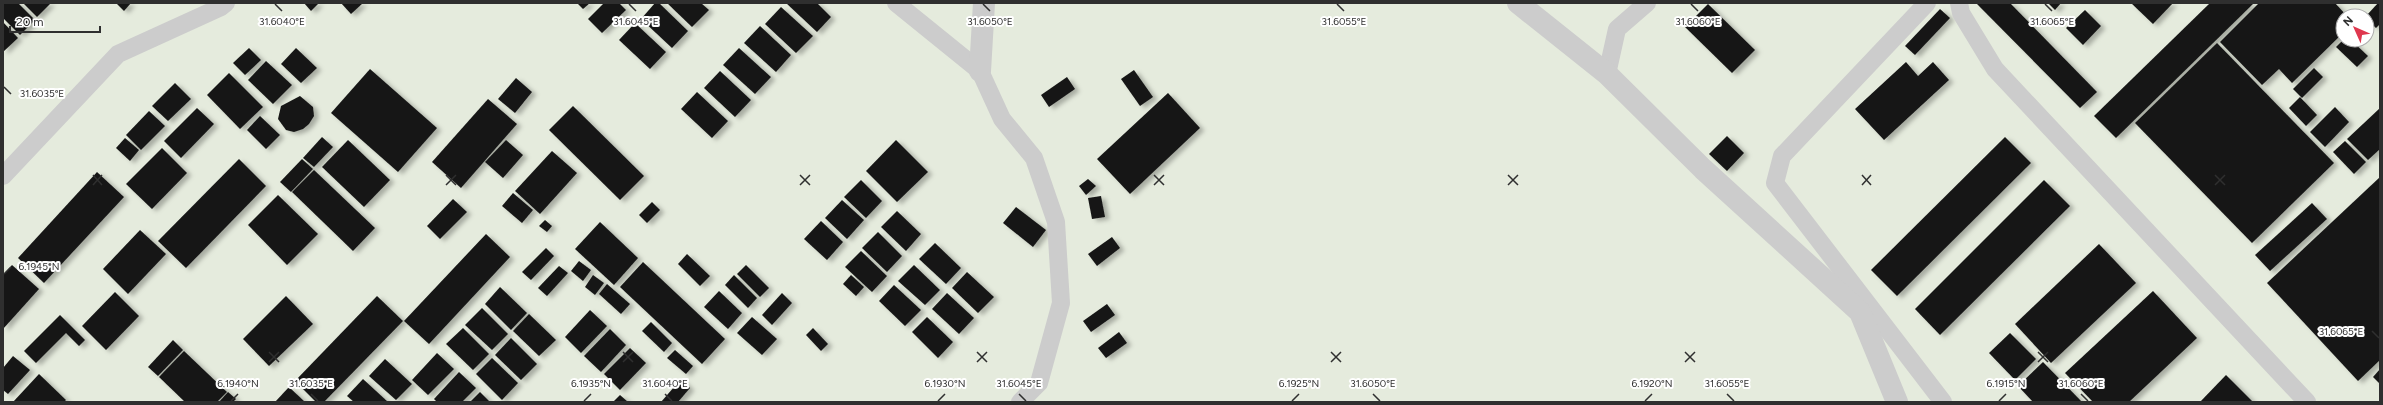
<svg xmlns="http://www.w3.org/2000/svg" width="2383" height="405" font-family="Figtree,sans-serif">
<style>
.green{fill:#e5ebdd;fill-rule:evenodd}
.building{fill:#161616;filter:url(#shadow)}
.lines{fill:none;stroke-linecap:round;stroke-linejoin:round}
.lane{stroke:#ccc;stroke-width:18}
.street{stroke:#ccc;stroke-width:22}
.ticks{fill:none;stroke:#2f2f2f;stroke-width:1.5}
.ticks-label{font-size:10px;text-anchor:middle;fill:#2f2f2f;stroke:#fff;stroke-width:4;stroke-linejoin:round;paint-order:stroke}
</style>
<defs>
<filter id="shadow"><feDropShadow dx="4.5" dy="2.5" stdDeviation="2" flood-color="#0004"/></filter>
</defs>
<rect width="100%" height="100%" fill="#fff"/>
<path class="green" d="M3,3H2380V402H3ZM2343,16H2367V40H2343Z"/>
<g class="building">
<polygon points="3,3 18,3 35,20 20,35 3,18"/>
<polygon points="23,3 51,3 37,17"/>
<polygon points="116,3 131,3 124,11"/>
<polygon points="304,3 319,3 311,11"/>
<polygon points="341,3 363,3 351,14"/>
<polygon points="577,3 590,3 583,9"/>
<polygon points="604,3 619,3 626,10 602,33 588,19"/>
<polygon points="655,3 659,3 688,31 672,48 641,19"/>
<polygon points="667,3 701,3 709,10 692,27"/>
<polygon points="786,3 817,3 831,17 817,32"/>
<polygon points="1976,3 2010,3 2097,92 2080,108"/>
<polygon points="2048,3 2061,3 2055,10"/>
<polygon points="2131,3 2173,3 2153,24"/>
<polygon points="2210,3 2254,3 2116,138 2094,116"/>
<polygon points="2259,3 2335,3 2347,16 2343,16 2343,33 2292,83 2279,69 2262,85 2220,42"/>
<polygon points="2378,3 2380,3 2380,24 2376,28 2367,20 2367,15"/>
<polygon points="1708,4 1755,50 1732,73 1685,27"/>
<polygon points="781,7 813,36 796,53 765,24"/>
<polygon points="1940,9 1950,18 1915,55 1905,46"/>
<polygon points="2085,10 2101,26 2083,45 2066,28"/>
<polygon points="3,22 18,38 3,52"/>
<polygon points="635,23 666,52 650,69 619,40"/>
<polygon points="760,26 791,55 776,72 744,43"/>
<polygon points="2343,40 2351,40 2368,56 2357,67 2336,47"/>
<polygon points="2217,43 2334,163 2252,243 2135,123"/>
<polygon points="249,48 261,60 245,75 233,63"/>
<polygon points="296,48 317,68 301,83 281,64"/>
<polygon points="739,48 771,77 755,94 723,65"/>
<polygon points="266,61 292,85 273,104 248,80"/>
<polygon points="1906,62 1918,76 1933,62 1949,80 1884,140 1855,109"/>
<polygon points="2314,68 2323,77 2302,98 2293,89"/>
<polygon points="370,69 437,128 398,172 331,113"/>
<polygon points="1134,70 1153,97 1140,106 1121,79"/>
<polygon points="720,71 751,100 735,117 704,88"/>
<polygon points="229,73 263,107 240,129 207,95"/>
<polygon points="1067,77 1075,89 1049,107 1041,95"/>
<polygon points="516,78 532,92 515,113 498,99"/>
<polygon points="175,83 191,99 168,121 152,106"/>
<polygon points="697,92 728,121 712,138 681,109"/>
<polygon points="1168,93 1200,128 1130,194 1097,159"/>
<polygon points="300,96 313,107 314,116 309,124 303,129 294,132 286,130 278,119 281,106"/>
<polygon points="2300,97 2317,115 2306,126 2289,108"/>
<polygon points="488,99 517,124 461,188 432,162"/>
<polygon points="573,106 644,176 620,200 549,130"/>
<polygon points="2335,107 2349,122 2325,147 2310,132"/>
<polygon points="197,108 214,124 181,158 164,141"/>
<polygon points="2380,108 2380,149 2368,160 2347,139"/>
<polygon points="149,111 165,126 141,150 126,135"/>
<polygon points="260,116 280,135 266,149 247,130"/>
<polygon points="1727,136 1744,153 1727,171 1709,154"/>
<polygon points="322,137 333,147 314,167 303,158"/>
<polygon points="2005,137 2031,163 1897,296 1871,270"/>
<polygon points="125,138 139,150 130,161 116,148"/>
<polygon points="348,140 390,180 364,207 322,167"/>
<polygon points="506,140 523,155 503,178 485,162"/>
<polygon points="896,140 928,172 897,202 866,171"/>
<polygon points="2345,141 2366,162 2354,174 2333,152"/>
<polygon points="162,148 187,173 152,209 126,184"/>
<polygon points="552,151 577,173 540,214 515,191"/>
<polygon points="239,159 266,186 186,268 158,241"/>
<polygon points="302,159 313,169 291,192 280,182"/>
<polygon points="314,170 375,228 353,251 292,192"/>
<polygon points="97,172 124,197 44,283 18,258"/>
<polygon points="2380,177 2380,360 2358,381 2267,283"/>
<polygon points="1088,179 1096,186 1086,195 1079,186"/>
<polygon points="861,180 882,201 866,218 844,197"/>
<polygon points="2044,180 2070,206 1940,335 1915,309"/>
<polygon points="513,193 533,210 522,223 502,206"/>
<polygon points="278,195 318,234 287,265 248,225"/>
<polygon points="1101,196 1105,217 1092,219 1088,198"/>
<polygon points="453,199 467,212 440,239 427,226"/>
<polygon points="842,200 864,220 847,239 825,218"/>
<polygon points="652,202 660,210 647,223 639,215"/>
<polygon points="2312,203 2327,219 2270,271 2255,255"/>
<polygon points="1016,207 1046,230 1033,247 1003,223"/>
<polygon points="897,211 921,234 906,251 881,227"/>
<polygon points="545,220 552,226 547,232 539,226"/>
<polygon points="821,221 843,242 827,260 804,239"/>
<polygon points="600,222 638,258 614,285 575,249"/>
<polygon points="140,230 166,254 128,294 103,269"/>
<polygon points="878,232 902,256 887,272 862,248"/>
<polygon points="486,234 510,257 429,344 404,321"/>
<polygon points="1112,237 1120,248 1097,266 1088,254"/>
<polygon points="935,243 961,268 946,284 919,259"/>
<polygon points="2099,244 2136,283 2051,363 2015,324"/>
<polygon points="546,248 554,256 531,280 522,272"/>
<polygon points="861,251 887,276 872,292 845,267"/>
<polygon points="687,254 710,276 700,286 678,264"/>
<polygon points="579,261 591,270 583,281 571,271"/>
<polygon points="643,262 725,339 702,364 620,287"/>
<polygon points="12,265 39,289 3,329 3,275"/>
<polygon points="746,265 769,288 760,297 737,274"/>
<polygon points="914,265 940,290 925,305 898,281"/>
<polygon points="559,266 568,273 547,296 538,288"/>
<polygon points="967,272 994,297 978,313 952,288"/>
<polygon points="593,275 604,283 595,295 585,287"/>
<polygon points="734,275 757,298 748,308 725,285"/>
<polygon points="851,275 864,287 856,296 843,284"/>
<polygon points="607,284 630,304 621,314 599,294"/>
<polygon points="894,285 921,310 905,326 879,301"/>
<polygon points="500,287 527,313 511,330 485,304"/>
<polygon points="719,291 742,313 728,329 704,307"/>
<polygon points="2153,291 2197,338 2129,402 2093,402 2065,373"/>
<polygon points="115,292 139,316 106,350 82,326"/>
<polygon points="782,293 792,303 772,325 762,315"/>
<polygon points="947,293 974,318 959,334 932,309"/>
<polygon points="286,296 313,324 269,366 243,339"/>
<polygon points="377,296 403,321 324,402 316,402 295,381"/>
<polygon points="1107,304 1115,315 1091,332 1083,321"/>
<polygon points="482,308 508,334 492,350 465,325"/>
<polygon points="590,310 607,326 581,353 565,337"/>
<polygon points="529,314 556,340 539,356 513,331"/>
<polygon points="60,315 85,340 79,346 66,333 36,363 24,351"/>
<polygon points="752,317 777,339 762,355 737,333"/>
<polygon points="927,317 953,342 938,358 912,332"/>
<polygon points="651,322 672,343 664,352 642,331"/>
<polygon points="463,328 489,354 473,370 446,344"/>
<polygon points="813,328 828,344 821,351 806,335"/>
<polygon points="610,329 626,345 601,372 584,356"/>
<polygon points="1119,332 1127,343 1106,358 1098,348"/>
<polygon points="2010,333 2036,359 2015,380 1989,353"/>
<polygon points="511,338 537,364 521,380 495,355"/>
<polygon points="173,340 183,350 158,376 148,367"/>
<polygon points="630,348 646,363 620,390 604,374"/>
<polygon points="675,350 693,366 686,374 667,358"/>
<polygon points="184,351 227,392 217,402 185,402 159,377"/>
<polygon points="437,353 454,369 428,395 412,380"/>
<polygon points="13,356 30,370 8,394 3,390 3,368"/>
<polygon points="492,358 518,383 502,400 476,374"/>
<polygon points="385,359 412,384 396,400 369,376"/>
<polygon points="2043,362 2082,402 2033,402 2018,386"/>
<polygon points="2380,369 2380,384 2373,377"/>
<polygon points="459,372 476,388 462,402 437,402 434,399"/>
<polygon points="39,374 66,400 64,402 13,402"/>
<polygon points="2226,375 2253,402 2200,402"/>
<polygon points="363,379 388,402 354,402 347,396"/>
<polygon points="681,379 690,388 678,402 661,402"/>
<polygon points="289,387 305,402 275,402"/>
<polygon points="228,392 236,399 233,402 219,402"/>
<polygon points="480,392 490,402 470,402"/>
<polygon points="620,395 628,402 613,402"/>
</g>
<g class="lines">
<g class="lane">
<polyline points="896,3 980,71 1002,119 1034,158 1056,222 1061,303 1039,383 1020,402"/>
<polyline points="1927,3 1782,156 1775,183 1943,402"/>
<polyline points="1959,3 1961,13 1995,69 2307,402"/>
<polyline points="1607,74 1617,29 1647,3"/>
<polyline points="3,176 118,54 221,7 226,3"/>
</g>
<g class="street">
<polyline points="1518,3 1607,74 1703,169 1860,312 1897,402"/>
<polyline points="980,71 984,3"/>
</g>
</g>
<path class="ticks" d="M275,4L282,11M629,4L636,11M983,4L990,11M1337,4L1344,11M1691,4L1698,11M2045,4L2052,11M4,87L11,94M93,175L102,185M446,175L456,185M800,175L810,185M1154,175L1164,185M1508,175L1518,185M1862,175L1871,185M2215,175L2225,185M93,185L102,175M446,185L456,175M800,185L810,175M1154,185L1164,175M1508,185L1518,175M1862,185L1871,175M2215,185L2225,175M4,274L11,267M2372,331L2379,338M269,352L279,362M623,352L633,362M977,352L987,362M1331,352L1341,362M1685,352L1695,362M2038,352L2048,362M269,362L279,352M623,362L633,352M977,362L987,352M1331,362L1341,352M1685,362L1695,352M2038,362L2048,352M311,394L318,401M665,394L672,401M1019,394L1026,401M1373,394L1380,401M1727,394L1734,401M2081,394L2088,401M231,401L238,394M584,401L591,394M938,401L945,394M1292,401L1299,394M1645,401L1652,394M1999,401L2006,394"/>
<g class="ticks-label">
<text x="2052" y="25">31.6065°E</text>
<text x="282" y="25">31.6040°E</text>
<text x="636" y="25">31.6045°E</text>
<text x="990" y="25">31.6050°E</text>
<text x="1344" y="25">31.6055°E</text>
<text x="1698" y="25">31.6060°E</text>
<text x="42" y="97">31.6035°E</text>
<text x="39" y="270">6.1945°N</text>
<text x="2341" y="335">31.6065°E</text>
<text x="238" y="387">6.1940°N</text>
<text x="311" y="387">31.6035°E</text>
<text x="591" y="387">6.1935°N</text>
<text x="665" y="387">31.6040°E</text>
<text x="945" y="387">6.1930°N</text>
<text x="1019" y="387">31.6045°E</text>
<text x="1299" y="387">6.1925°N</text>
<text x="1373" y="387">31.6050°E</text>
<text x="1652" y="387">6.1920°N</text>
<text x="1727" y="387">31.6055°E</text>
<text x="2006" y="387">6.1915°N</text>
<text x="2081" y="387">31.6060°E</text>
</g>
<rect width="2383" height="405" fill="none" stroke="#2f2f2f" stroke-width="8"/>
<g transform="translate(2355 28) rotate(315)"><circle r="19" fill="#ffffff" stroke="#acacac"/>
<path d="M0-3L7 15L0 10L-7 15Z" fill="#df374e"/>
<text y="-6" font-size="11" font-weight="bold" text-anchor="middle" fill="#2f2f2f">N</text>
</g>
<path d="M10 26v6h90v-6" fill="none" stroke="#2f2f2f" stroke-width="2"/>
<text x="16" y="26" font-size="12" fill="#2f2f2f" stroke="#ffffff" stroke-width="3" paint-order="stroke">20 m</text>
</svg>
